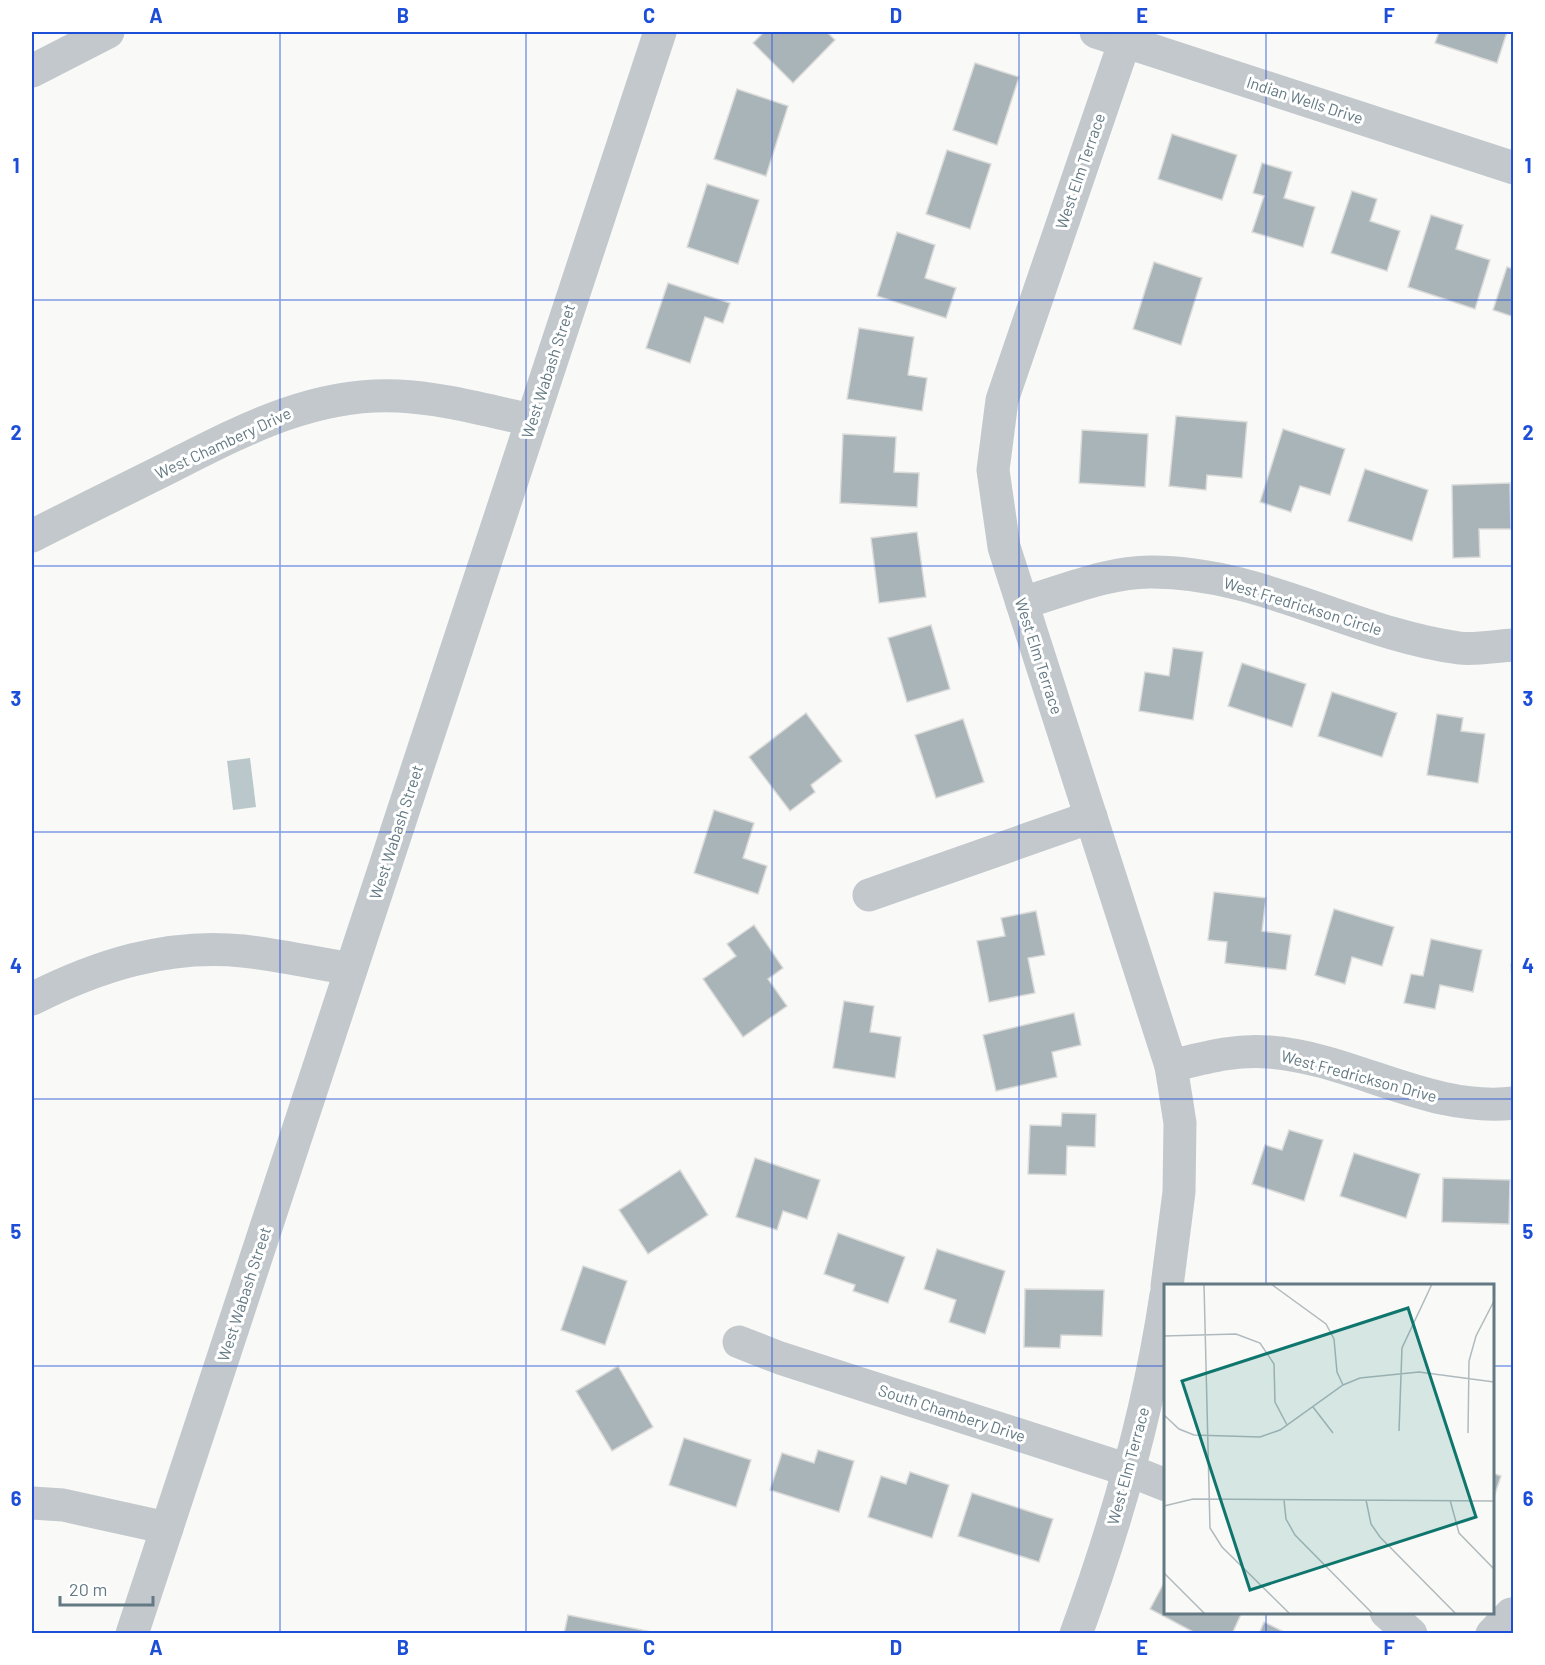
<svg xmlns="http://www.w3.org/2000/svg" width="1545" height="1665" font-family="Barlow,sans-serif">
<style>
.water{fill:#bac8cb}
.building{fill:#a9b4b9;stroke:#dbdbd9;stroke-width:1.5}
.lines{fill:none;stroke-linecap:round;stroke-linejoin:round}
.street{stroke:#c2c8cb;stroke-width:33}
.grid{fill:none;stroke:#1d4ed8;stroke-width:1.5;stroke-opacity:0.55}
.labels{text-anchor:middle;stroke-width:6;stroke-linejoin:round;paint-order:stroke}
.street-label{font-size:16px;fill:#637983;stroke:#fff}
.inset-road{fill:none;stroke:#b0babe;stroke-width:1.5}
.view{fill:#0f766e;fill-opacity:0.15;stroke:#0f766e;stroke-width:3}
.inset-edge{fill:none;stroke:#637983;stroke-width:3}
.neatline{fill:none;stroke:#1d4ed8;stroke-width:2}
.grid-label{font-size:20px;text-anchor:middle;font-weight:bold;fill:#1d4ed8}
</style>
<rect width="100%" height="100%" fill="#f9f9f7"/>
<polygon class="water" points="250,758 256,807 233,810 227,761"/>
<g class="building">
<polygon points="764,32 827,32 835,40 793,83 753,43"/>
<polygon points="1439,32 1507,32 1497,63 1435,43"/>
<polygon points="975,63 1019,77 997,145 953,130"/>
<polygon points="737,89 788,106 766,176 714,159"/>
<polygon points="1172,134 1237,155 1222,200 1158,179"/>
<polygon points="947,150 991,164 970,229 926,214"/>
<polygon points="1262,163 1292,172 1284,198 1315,207 1303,247 1252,232 1264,196 1253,193"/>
<polygon points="707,184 759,200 738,264 687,247"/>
<polygon points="1352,191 1377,199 1370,221 1400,231 1387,271 1331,253"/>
<polygon points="1431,215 1463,225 1456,249 1490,260 1475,309 1408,287"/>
<polygon points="897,232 935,245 925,278 956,288 946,318 877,296"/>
<polygon points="1154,262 1202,278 1181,345 1133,329"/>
<polygon points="1507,267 1514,269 1514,317 1493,310"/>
<polygon points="668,283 730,303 723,323 705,317 690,363 646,348"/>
<polygon points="859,328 914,337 908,375 927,378 922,411 847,399"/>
<polygon points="1176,416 1247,422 1242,478 1207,475 1206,490 1169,486"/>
<polygon points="1283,429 1345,449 1330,495 1300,486 1291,512 1260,502"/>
<polygon points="1082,430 1148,434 1145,487 1079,483"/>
<polygon points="843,434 896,437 894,472 919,473 917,507 840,503"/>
<polygon points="1365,469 1428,490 1412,541 1348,521"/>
<polygon points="1510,483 1511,529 1479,529 1480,557 1453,558 1452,485"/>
<polygon points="917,532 926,597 879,603 871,538"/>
<polygon points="931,625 950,689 907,702 888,638"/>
<polygon points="1173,648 1203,652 1193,720 1139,711 1145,672 1169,676"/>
<polygon points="1242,663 1306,684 1292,727 1228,706"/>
<polygon points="1332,692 1397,713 1382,757 1318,736"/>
<polygon points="806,713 842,761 811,785 815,792 790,811 749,757"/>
<polygon points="1437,714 1463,718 1461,731 1485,734 1478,783 1427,775"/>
<polygon points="963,719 984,782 936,798 915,735"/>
<polygon points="714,810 754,823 743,858 767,866 758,894 694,873"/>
<polygon points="1214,892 1266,898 1262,931 1291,935 1286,970 1225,963 1227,942 1208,940"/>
<polygon points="1334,909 1394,927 1382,966 1352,957 1345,984 1315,975"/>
<polygon points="1036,911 1045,955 1028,958 1035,993 989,1002 977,941 1005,936 1001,918"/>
<polygon points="754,925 783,968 768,979 787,1006 743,1037 703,979 736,956 727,944"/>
<polygon points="1431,939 1482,950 1473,992 1440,985 1435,1009 1404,1003 1411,974 1423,976"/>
<polygon points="1511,964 1514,964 1514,1008"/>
<polygon points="844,1001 874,1006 870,1032 901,1037 895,1078 833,1068"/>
<polygon points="1074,1013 1081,1045 1052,1052 1057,1077 996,1091 983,1035"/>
<polygon points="1062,1113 1096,1114 1095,1147 1067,1146 1066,1175 1028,1174 1030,1125 1061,1126"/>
<polygon points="1289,1130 1323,1140 1304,1201 1252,1184 1265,1145 1282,1150"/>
<polygon points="1354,1153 1420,1174 1406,1218 1340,1196"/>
<polygon points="755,1158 820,1180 807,1219 783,1211 777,1230 736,1217"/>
<polygon points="680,1170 708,1215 648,1254 619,1210"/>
<polygon points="1443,1178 1510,1180 1509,1224 1442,1222"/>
<polygon points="838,1233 905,1257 888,1303 853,1291 855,1285 824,1274"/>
<polygon points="937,1249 1005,1271 985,1334 949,1322 956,1300 924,1289"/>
<polygon points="583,1266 627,1281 605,1345 561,1330"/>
<polygon points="1025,1289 1104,1290 1102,1336 1061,1335 1060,1348 1024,1347"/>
<polygon points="618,1366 653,1427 612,1451 576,1391"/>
<polygon points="684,1438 751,1460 736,1507 669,1485"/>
<polygon points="818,1450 854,1461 839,1512 770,1490 782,1453 814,1463"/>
<polygon points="910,1472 949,1485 932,1538 868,1517 881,1476 906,1484"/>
<polygon points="1492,1473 1501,1476 1492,1503"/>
<polygon points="972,1493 1053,1519 1039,1562 958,1536"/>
<polygon points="1166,1579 1166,1612 1242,1612 1232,1634 1197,1634 1150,1609"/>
<polygon points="568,1615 652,1632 651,1634 564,1634"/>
<polygon points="1264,1622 1288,1634 1259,1634"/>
</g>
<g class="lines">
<g class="street">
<polyline points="1096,32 1514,168"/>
<polyline points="1128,32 1002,400 993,470 1004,547 1171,1066 1180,1123 1179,1192 1167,1286"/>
<polyline points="32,71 108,32"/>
<path d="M32,536C77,513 124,490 170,467C243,430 314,392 398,396C443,398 488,411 532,420"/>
<path d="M1022,603C1064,591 1107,572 1150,572C1259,571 1354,634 1459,648C1476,650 1496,646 1514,645"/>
<polyline points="869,895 1091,817"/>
<path d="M32,999C97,966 168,943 243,951C279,955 315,963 351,969"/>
<path d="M1171,1066C1204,1058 1235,1049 1269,1052C1353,1058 1429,1113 1514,1103"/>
<polyline points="739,1342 780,1358 1128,1470 1166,1485"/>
<polyline points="32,1503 63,1505 167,1528"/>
<polyline points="1386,1612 1411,1634"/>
<polyline points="132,1634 660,32"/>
<path d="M1076,1634C1116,1525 1149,1410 1166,1295"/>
<polyline points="1492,1634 1511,1614"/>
</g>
</g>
<path class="grid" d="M280,32V1634M526,32V1634M772,32V1634M1019,32V1634M1266,32V1286M32,300H1514M32,566H1514M32,832H1514M32,1099H1514M32,1366H1166M1492,1366H1514M1266,1612V1634"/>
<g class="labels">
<g class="street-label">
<text transform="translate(1305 100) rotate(18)" y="6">Indian Wells Drive</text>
<text transform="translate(1080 171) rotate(-71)" y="6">West Elm Terrace</text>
<text transform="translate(548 371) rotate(-72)" y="6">West Wabash Street</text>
<text transform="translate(223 443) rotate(-25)" y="6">West Chambery Drive</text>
<text transform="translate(1303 606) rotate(17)" y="6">West Fredrickson Circle</text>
<text transform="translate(1039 656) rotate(72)" y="6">West Elm Terrace</text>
<text transform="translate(396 832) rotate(-72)" y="6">West Wabash Street</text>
<text transform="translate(1359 1076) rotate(15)" y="6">West Fredrickson Drive</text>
<text transform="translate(244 1294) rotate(-72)" y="6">West Wabash Street</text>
<text transform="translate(952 1413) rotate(18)" y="6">South Chambery Drive</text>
<text transform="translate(1128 1466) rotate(-75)" y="6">West Elm Terrace</text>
</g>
</g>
<g transform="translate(1164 1284)">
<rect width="330" height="330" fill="#f9f9f7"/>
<path class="inset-road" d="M40,0L46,244L58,263L126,330M107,0L162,40L170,55L173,88L179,101M0,52L72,50L96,59L110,80L111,118L123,141M149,123L169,149M0,131L15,145L30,151L96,153L116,146L179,101L196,94L255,88L330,98M235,147L238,64L268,0M304,149L305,77L312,52L330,17M120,216L122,235L131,251L209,330M202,216L207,240L216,253L292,330M286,216L295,249L330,285M0,222L29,215L330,217M0,289L41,330"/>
<path class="view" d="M244,24L312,233L86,306L18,97Z"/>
<rect width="330" height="330" class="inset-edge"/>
</g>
<rect width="1545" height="1665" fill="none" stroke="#ffffff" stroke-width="66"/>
<path d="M60 1596v9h93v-9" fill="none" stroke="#637983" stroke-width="3"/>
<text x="69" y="1596" font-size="18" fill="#637983" stroke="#ffffff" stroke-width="4.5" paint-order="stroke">20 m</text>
<rect x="33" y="33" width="1479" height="1599" class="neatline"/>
<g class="grid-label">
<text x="156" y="23">A</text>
<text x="403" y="23">B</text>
<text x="649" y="23">C</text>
<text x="896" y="23">D</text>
<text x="1142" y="23">E</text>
<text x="1389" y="23">F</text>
<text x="16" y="173">1</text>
<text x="1528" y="173">1</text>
<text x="16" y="440">2</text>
<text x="1528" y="440">2</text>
<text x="16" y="706">3</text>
<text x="1528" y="706">3</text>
<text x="16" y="973">4</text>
<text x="1528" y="973">4</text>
<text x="16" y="1239">5</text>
<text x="1528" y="1239">5</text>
<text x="16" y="1506">6</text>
<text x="1528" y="1506">6</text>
<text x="156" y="1655">A</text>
<text x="403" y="1655">B</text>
<text x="649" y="1655">C</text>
<text x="896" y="1655">D</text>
<text x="1142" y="1655">E</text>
<text x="1389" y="1655">F</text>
</g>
</svg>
